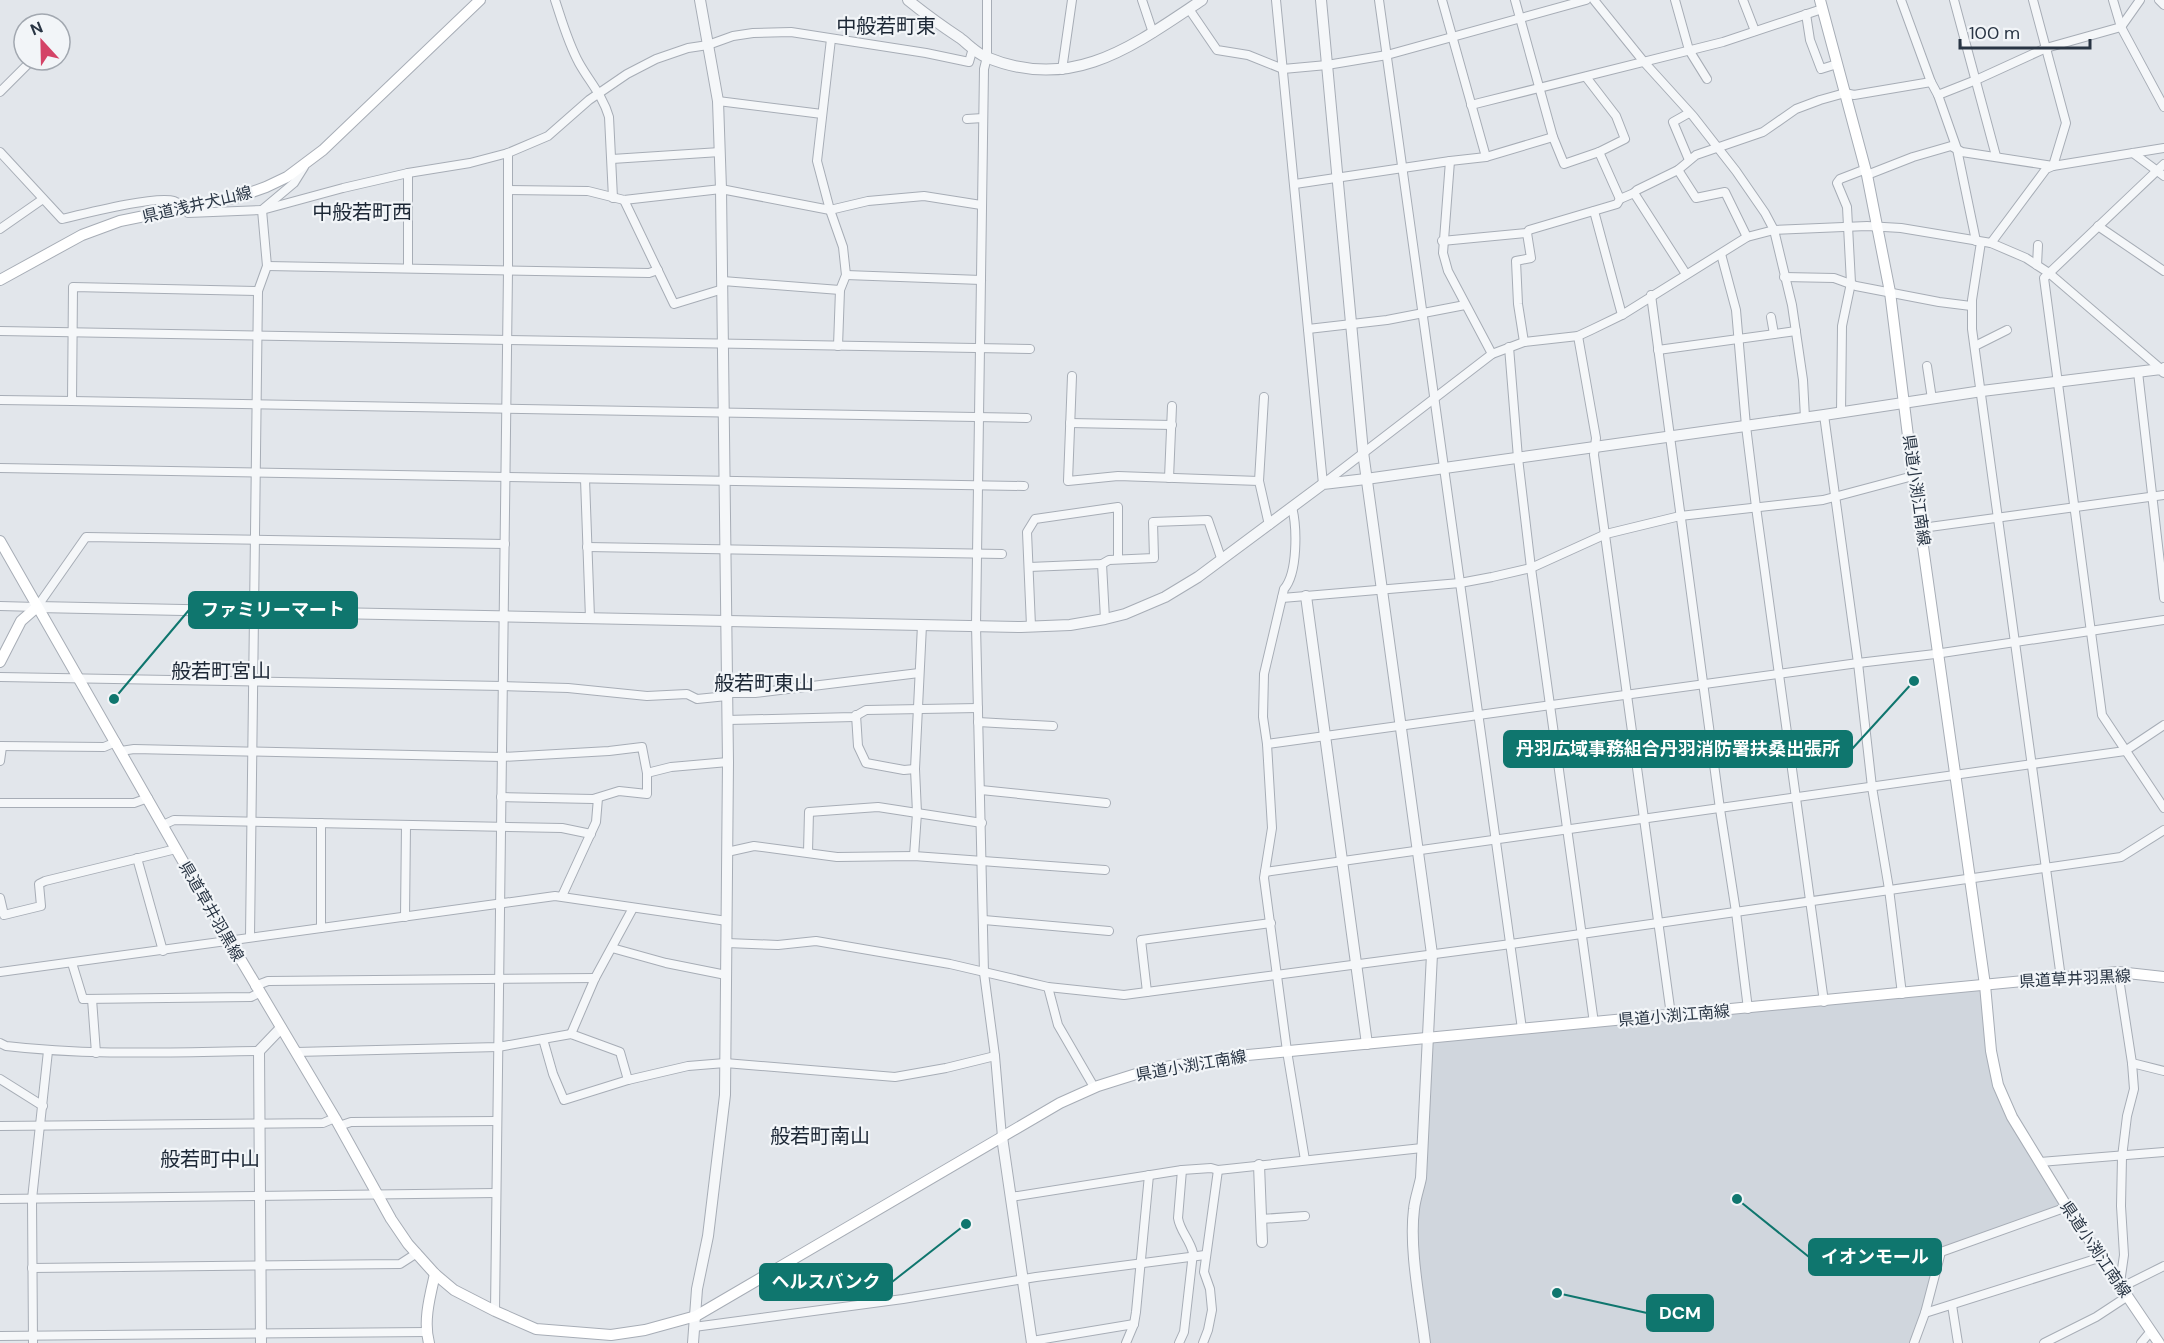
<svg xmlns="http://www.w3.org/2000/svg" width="2164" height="1343" font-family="'DM Sans','Noto Sans JP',sans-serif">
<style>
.built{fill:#d0d6dd}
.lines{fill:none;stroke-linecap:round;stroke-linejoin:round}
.minor-casing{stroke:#a7adb6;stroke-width:10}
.tertiary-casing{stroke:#a7adb6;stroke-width:12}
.secondary-casing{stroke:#a7adb6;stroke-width:12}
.minor{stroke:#f5f7f9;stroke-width:8}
.tertiary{stroke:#f5f7f9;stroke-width:10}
.secondary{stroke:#fff;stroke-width:10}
.labels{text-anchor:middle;stroke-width:4.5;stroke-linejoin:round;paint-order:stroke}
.street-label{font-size:16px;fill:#293544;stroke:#f2f5f8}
.quarter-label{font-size:20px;fill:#1b2634;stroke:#f2f5f8}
.leader{fill:none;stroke:#0f766e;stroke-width:2}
.callout-dot{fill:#0f766e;stroke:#f2f5f8;stroke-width:2}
.callout{fill:#0f766e;stroke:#0f766e;stroke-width:2}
.callout-label{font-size:18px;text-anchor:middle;font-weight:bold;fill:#fff}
</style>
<rect width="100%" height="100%" fill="#e2e6eb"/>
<polygon class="built" points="1985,985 1998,1085 2067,1207 1941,1252 1914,1343 1425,1343 1414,1247 1427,1038"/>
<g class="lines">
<g class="minor-casing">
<g id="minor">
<path d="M555,0C562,21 568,43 579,63C589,81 603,96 609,117L613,198"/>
<polyline points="987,0 987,57 984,69 976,625 984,973 995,1056 1002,1137"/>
<polyline points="1142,0 1153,33"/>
<polyline points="1276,0 1323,484 1492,354 1524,342 1578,336 1591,330 1622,315 1747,237 1774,230 1867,226 1901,228 1991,243 2026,258 2049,273 2161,369 2164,367"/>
<polyline points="1379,0 1522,1029"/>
<polyline points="1442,0 1486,157"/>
<polyline points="1515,0 1553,137 1564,164 1599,152 1625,139 1616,116 1586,77"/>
<polyline points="1594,0 1644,62 1693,116 1736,171 1765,213 1774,230 1792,305 1803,380 1805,418"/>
<polyline points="1675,0 1689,50 1707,79"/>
<polyline points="1743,0 1755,31"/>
<polyline points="1901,0 1931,82 1938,95 1957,149 1976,241"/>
<polyline points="1954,0 1996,156"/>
<polyline points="2113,0 2121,27 2164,107"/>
<polyline points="2159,0 2164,5"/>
<polyline points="1189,9 1217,50 1248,55 1283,69 1327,65 1387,55 1586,0"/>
<polyline points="1806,14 1810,40 1821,69 1837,64"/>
<polyline points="831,39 817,161 830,210 843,247 846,275 840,290 838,346"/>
<polyline points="1062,70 1072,0"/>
<polyline points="0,92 32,60"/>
<polyline points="1938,95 1976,80 2046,48 2121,27 2140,0"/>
<polyline points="718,101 822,114"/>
<polyline points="1471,105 1723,42 1822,9"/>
<polyline points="967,119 983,118"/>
<path d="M0,152L62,219C83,214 157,195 174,201C180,203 184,208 188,213L262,210L343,188L408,173L470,163L508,153L548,136L589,100L627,74L656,59L688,48L708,45L733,36L753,33L791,32L926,53L969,62L973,48"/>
<polyline points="1599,152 1620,199"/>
<polyline points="2133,153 2164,176"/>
<polyline points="612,159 720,152"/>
<polyline points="1689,160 1673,122 1689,113"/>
<polyline points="1450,161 1443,253 1448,271 1492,354"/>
<polyline points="2164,164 2044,278 2102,715 2164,808"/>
<polyline points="1678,170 1696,198 1725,192 1747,237"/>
<polyline points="1867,175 1913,157 1951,146 1962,152 2053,166 2164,148"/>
<polyline points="1295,184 1450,161 1486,157 1553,137"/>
<polyline points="508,190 588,191 624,200 721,189 830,210 868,201 924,196 981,205"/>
<polyline points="1634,193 1637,190 1678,170 1696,155 1763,132 1796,109 1820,100 1845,93 1854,95 1931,82"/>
<polyline points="624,200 674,304 723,289"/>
<polyline points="263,209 294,183 304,167"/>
<polyline points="1594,211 1622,315"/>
<polyline points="2098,226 2164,271"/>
<polyline points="0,229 43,199"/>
<polyline points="1442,241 1527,233 1529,230 1617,204 1620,199 1634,193 1686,274"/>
<polyline points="1981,242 1972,300 1972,329 2061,978"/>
<polyline points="1991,243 2046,169 2053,166 2066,123 2033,0"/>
<polyline points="1721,254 1736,310 1746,426 1756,507 1824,1002"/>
<polyline points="2037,265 2038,245"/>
<polyline points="267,266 649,273 658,270"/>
<polyline points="408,268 408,173"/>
<polyline points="846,275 981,280"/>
<polyline points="1784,277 1834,278 1856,286 1939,302 1971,306"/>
<polyline points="723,281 840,290"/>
<polyline points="1651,295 1720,809 1736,912 1748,1009"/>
<polyline points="1771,317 1774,334"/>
<polyline points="1308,329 1387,320 1465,305"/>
<polyline points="0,331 1030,349"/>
<polyline points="1578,336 1596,438 1594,455 1671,1015"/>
<polyline points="1524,342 1518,304 1516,261 1531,258 1527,233"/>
<polyline points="1975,346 2007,330"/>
<polyline points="1509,347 1518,458 1531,568 1594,1023"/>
<polyline points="1658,350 1796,331"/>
<polyline points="1927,366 1932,399"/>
<polyline points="2138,372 2164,598"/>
<polyline points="1072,376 1068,481 1118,476 1259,481 1269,525"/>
<polyline points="0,400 72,401 73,287 258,291"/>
<polyline points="72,401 1027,418"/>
<polyline points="1841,413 1842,326 1851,283 1847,207 1837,183 1840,179 1866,169"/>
<polyline points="1824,415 1858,663 1872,787 1889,889 1902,994"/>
<polyline points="1070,423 1172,425"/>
<polyline points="0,468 1024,486"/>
<polyline points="1169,478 1172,406"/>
<polyline points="585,479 590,618"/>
<polyline points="1259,481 1264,397"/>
<polyline points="1922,528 2164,495"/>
<polyline points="587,547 1002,554"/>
<polyline points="1102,564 1105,619"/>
<polyline points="1029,567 1102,564 1109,560 1154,558 1153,522 1208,520 1221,558"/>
<polyline points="1282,598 1460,583 1492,577 1531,568 1606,534 1680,516 1823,500 1913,476"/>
<polyline points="0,606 37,607 86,537 505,544"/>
<polyline points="1031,626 1027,532 1035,519 1118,507 1118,559"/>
<polyline points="0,677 503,686 568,688 647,696 687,694 697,699 727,696"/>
<polyline points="727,693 755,693 919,673"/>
<polyline points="856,715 858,746 866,763 904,770 915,769"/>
<polyline points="727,720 854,717 866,710 978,708"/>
<polyline points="978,722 1053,726"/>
<path d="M1267,744L1263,717L1264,674L1284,589C1298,573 1297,527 1292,507"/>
<polyline points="0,746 104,747 116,742"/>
<polyline points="121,751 134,749 502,757 609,751 642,747 647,773"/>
<polyline points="0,761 2,747"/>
<polyline points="981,790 1106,803"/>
<polyline points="501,797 593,799 619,791 647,794 647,773 671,767 728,762"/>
<polyline points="0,803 134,803 148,798"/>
<polyline points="163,825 174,820 562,828 591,834"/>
<polyline points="727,852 754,846 837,857 914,856 1105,870"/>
<polyline points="808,852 809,812 878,807 982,823"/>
<polyline points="914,856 917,813 915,769 922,625"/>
<polyline points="137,858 163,951"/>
<polyline points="1265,872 2125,751 2164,725"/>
<polyline points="562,896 596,822 598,798"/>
<polyline points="0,898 4,915 41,906 39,884 45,881 176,849"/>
<polyline points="405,917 406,825"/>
<polyline points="984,920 1109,931"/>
<polyline points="321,928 321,823"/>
<polyline points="250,937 258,291 267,266 262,210"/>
<polyline points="727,943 778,945 816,941 950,964 1048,987 1124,995 1511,944 2121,857 2164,830"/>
<polyline points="612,948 666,963 726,975"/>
<polyline points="72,963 83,999 251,997 259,993"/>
<polyline points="0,972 555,896 727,921"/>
<polyline points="2118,972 2132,1063 2134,1089 2127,1116 2122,1157 2121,1206 2124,1255 2120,1283"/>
<polyline points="255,986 268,981 595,978"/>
<polyline points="1048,987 1058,1025 1094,1087"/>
<polyline points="1147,992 1141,940 1271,923"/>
<polyline points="92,999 96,1053"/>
<polyline points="571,1034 595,978 633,908"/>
<polyline points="543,1039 553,1074 564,1100 628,1080"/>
<path d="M0,1043L6,1046C90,1056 175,1052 259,1051"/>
<polyline points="296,1052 498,1047 571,1034 620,1052 628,1080 688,1066 725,1063 895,1077 946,1068 995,1056"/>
<polyline points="2132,1063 2164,1071"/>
<polyline points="0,1079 43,1106"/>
<polyline points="0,1126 323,1123 335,1118"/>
<polyline points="339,1126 351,1122 497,1121"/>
<polyline points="1305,1160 1287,1051 1264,878 1272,828 1267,744 1858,663 1935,654 2164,620"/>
<polyline points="2040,1162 2164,1152"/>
<polyline points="1011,1197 1182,1170 1211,1168 1218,1170 1422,1148"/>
<polyline points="0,1199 496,1193"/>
<polyline points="1261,1219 1305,1216"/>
<polyline points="32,1268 400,1264 417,1253"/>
<polyline points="2122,1287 2164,1266"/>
<polyline points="1952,1305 1958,1343"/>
<polyline points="495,1311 508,271 508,153"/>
<polyline points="1925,1313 2102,1257"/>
<polyline points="694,1327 903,1299 1036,1277 1205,1255"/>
<polyline points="0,1336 426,1332"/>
<polyline points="1032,1341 1134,1324"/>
<polyline points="33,1343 32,1199 48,1051"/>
<polyline points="1126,1343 1134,1324 1136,1312 1149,1175"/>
<path d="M1179,1343L1184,1332L1193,1253C1190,1240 1180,1231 1178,1218L1182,1170"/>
<polyline points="1203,1343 1208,1330 1212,1310 1210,1289 1204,1272 1218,1170"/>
<polyline points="1914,1343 1925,1313 1941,1252 2067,1207"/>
<polyline points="2044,1343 2096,1317 2128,1296"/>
<polyline points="2141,1343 2151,1331"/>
</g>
</g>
<g class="tertiary-casing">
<g id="tertiary">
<path d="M908,0C924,13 942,26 960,38C968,44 976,53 986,57C1072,93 1133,46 1202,0"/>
<path d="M1321,0L1363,452L1432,954L1421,1178C1419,1188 1415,1199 1414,1209C1409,1249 1420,1302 1425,1343"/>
<polyline points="1306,596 1367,1044"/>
<polyline points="37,607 1021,627 1070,625 1105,619 1125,614 1165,597 1198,577 1323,484 1366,479 1824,415 1982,391 2161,369 2164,372"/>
<polyline points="1002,1137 1032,1343"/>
<polyline points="1259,1165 1262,1242"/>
<polyline points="261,1343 259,1051 281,1028"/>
<polyline points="693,1343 697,1289 708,1236 725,1095 728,762 721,189 718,101 700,0"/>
</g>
</g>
<g class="secondary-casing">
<g id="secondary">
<polyline points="1820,0 1867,175 1890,292 1913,476 1985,985 1991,1051 1998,1085 2012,1117 2067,1207 2159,1343"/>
<polyline points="0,280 82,235 120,221 238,197 266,187 287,177 323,150 480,0"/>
<polyline points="0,541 200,891 335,1118 391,1219 408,1244 435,1274 454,1290 495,1311 536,1329 611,1335 645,1330 696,1316 1060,1103 1098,1086 1152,1069 1237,1056 2118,972 2164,977"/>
<polyline points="0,662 21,621 37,607"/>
<path d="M429,1343C423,1321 430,1296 435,1274"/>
</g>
</g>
<use href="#minor" class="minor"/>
<use href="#tertiary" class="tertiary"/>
<use href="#secondary" class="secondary"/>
</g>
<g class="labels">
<g class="street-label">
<text transform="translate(197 204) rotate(-13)" y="6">県道浅井犬山線</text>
<text transform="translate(1917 490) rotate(82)" y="6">県道小渕江南線</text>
<text transform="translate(212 911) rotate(60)" y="6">県道草井羽黒線</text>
<text transform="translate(2075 978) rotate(-3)" y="6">県道草井羽黒線</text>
<text transform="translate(1674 1015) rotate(-5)" y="6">県道小渕江南線</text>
<text transform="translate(1191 1065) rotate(-10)" y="6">県道小渕江南線</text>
<text transform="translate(2096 1249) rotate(56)" y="6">県道小渕江南線</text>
</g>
<g class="quarter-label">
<text x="886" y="33">中般若町東</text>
<text x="362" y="219">中般若町西</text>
<text x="221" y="678">般若町宮山</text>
<text x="764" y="690">般若町東山</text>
<text x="820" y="1143">般若町南山</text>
<text x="210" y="1166">般若町中山</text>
</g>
</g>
<path class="leader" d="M114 699L189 610M1914 681L1852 749M1737 1199L1809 1257M966 1224L892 1282M1557 1293L1647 1313"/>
<g class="callout-dot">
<circle cx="114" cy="699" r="6"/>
<circle cx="1914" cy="681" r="6"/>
<circle cx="1737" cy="1199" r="6"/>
<circle cx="966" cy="1224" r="6"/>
<circle cx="1557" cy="1293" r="6"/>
</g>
<g class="callout">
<rect x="189" y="592" width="168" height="36" rx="6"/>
<rect x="1504" y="731" width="348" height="36" rx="6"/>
<rect x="1809" y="1239" width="132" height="36" rx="6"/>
<rect x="760" y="1264" width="132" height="36" rx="6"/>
<rect x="1647" y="1295" width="66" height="36" rx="6"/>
</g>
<g class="callout-label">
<text x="273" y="616">ファミリーマート</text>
<text x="1678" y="755">丹羽広域事務組合丹羽消防署扶桑出張所</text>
<text x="1875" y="1263">イオンモール</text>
<text x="826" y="1288">ヘルスバンク</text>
<text x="1680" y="1319">DCM</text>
</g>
<g transform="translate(42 42) rotate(338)"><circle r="28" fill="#f2f5f8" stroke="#a2a8b0" stroke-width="1.5"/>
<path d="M0-4.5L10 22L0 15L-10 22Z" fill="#d44367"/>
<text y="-9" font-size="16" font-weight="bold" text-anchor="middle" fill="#293544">N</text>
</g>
<path d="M1960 39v9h130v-9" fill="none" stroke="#293544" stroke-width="3"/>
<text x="1969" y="39" font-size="18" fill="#293544" stroke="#f2f5f8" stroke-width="4.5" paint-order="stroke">100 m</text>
</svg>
